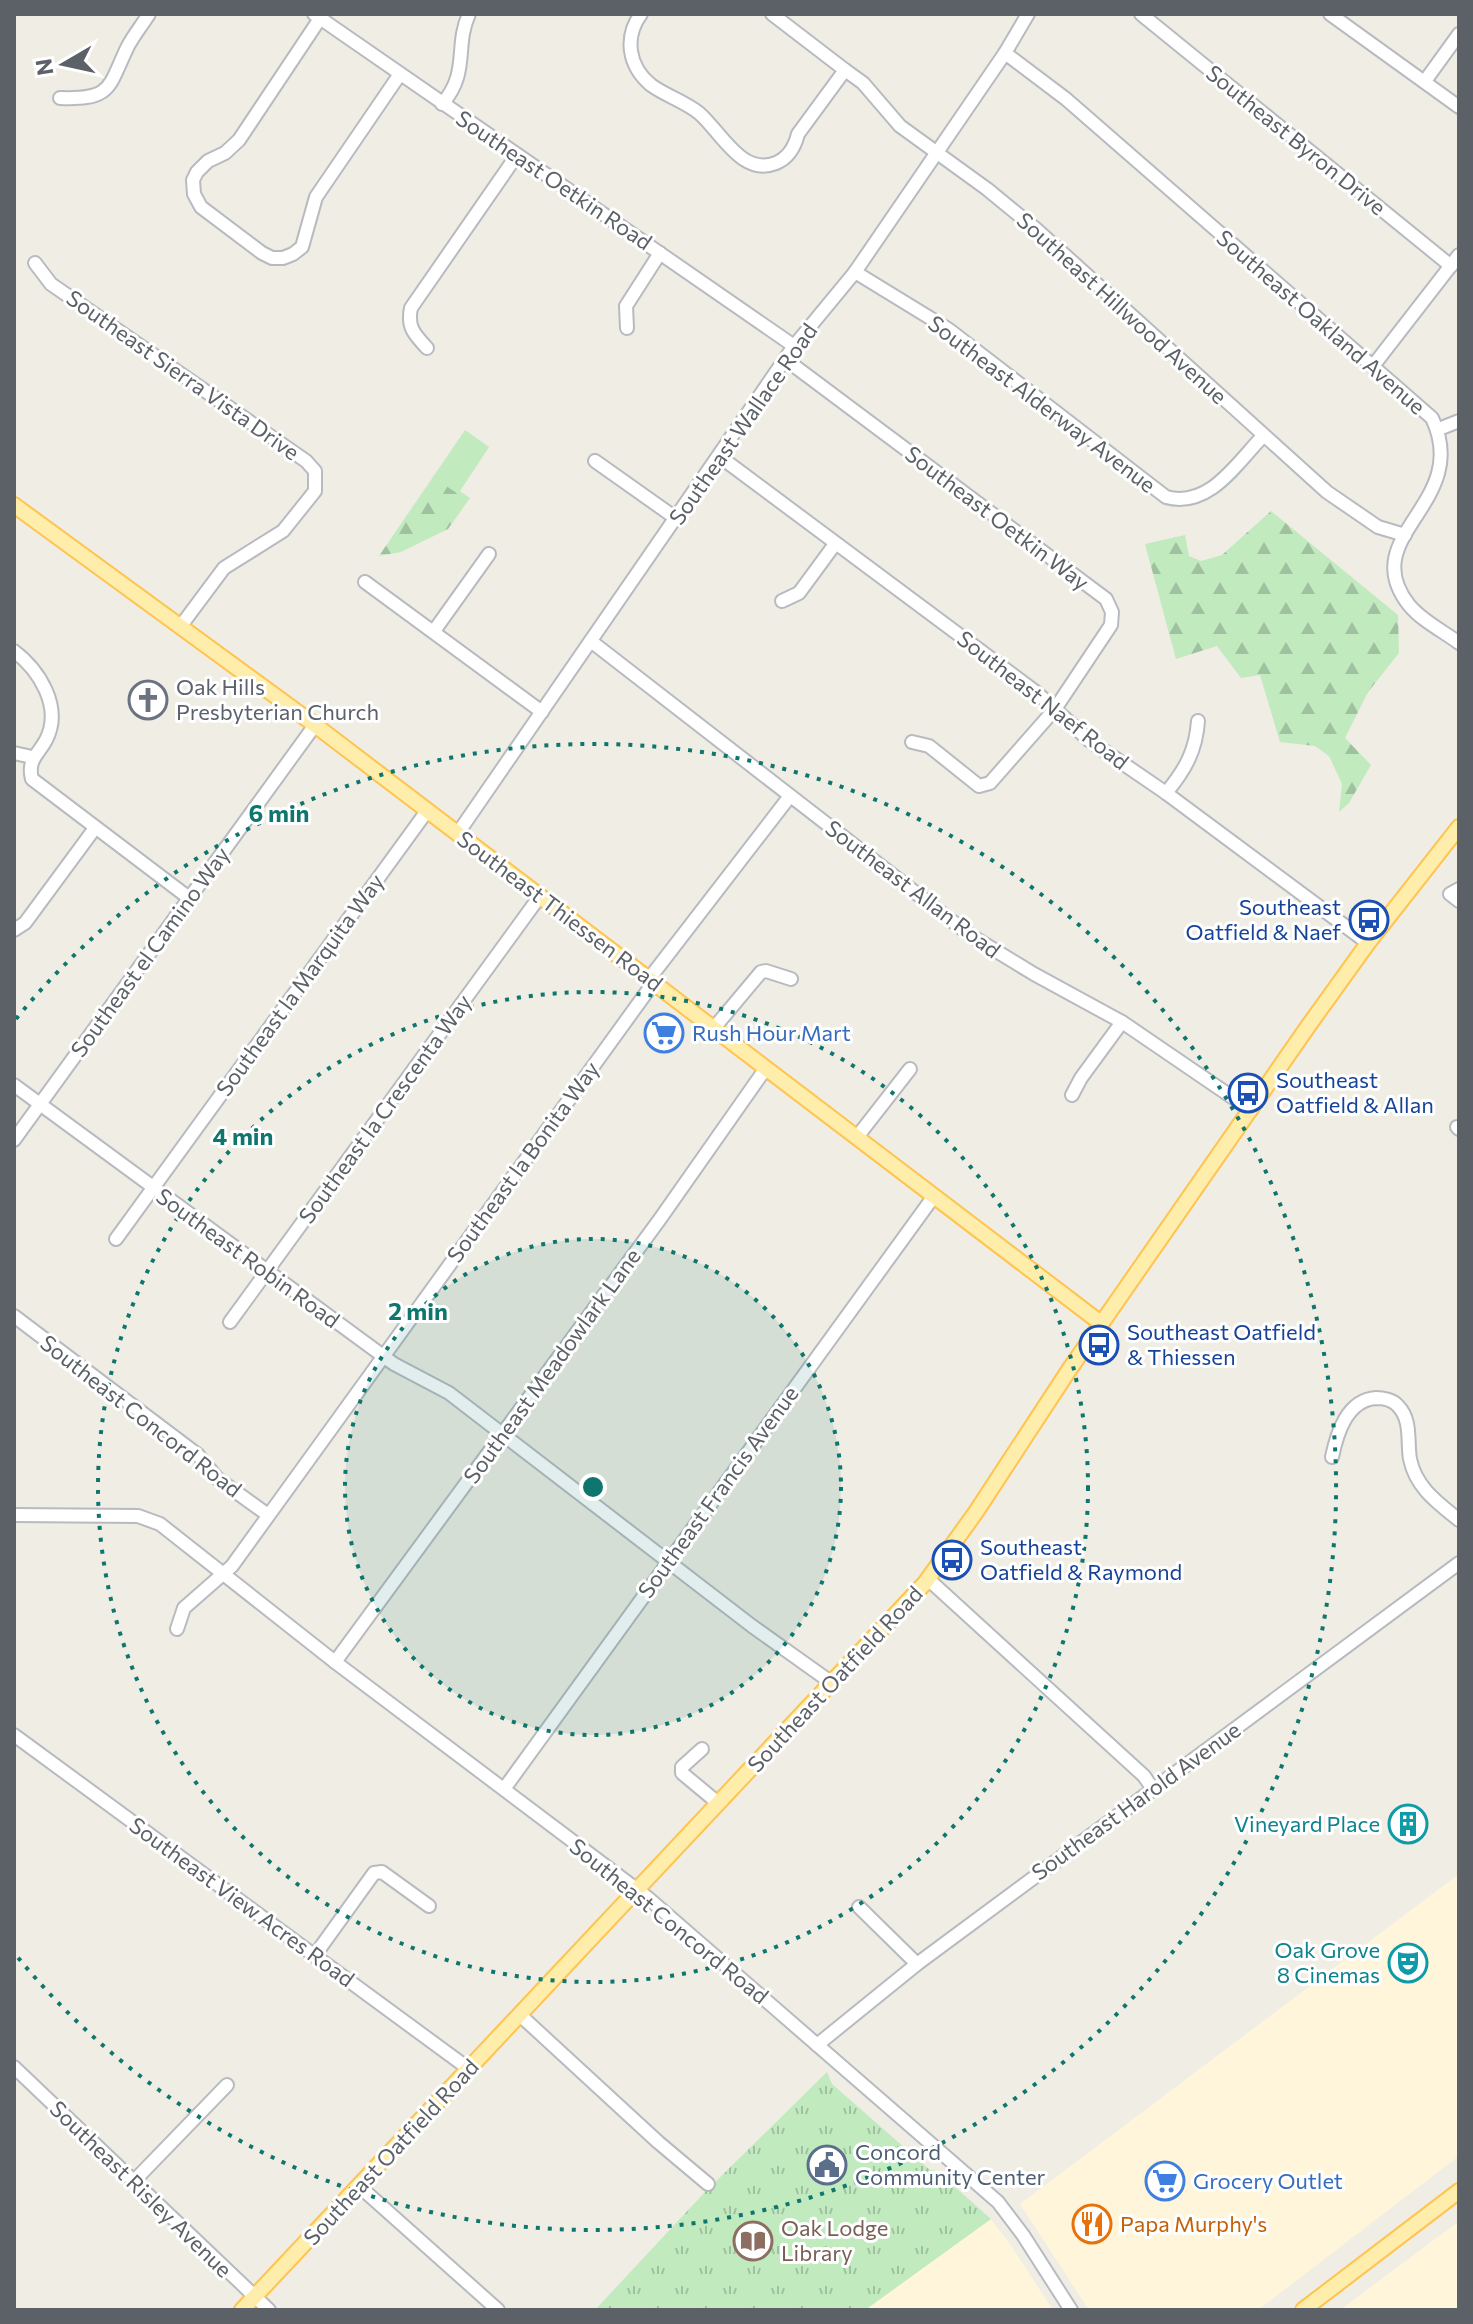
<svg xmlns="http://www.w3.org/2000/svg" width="1473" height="2324" font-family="Commissioner,sans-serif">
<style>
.commercial{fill:#fff5db}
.grass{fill:url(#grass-tufts)}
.forest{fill:url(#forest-firs)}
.pitch{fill:#c1eabf}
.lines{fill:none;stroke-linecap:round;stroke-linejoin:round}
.minor-casing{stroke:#b7bbc0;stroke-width:16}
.major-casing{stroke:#ffc44f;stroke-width:18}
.minor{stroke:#fff;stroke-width:12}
.major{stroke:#ffedab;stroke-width:14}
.ring{fill:none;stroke:#0f766e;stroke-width:4;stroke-dasharray:4 8}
.labels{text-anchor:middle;stroke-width:6;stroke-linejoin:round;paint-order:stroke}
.street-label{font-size:22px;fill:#5c6167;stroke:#fff}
.worship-label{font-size:22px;fill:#5b616d;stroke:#fff;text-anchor:start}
.transit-label{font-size:22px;fill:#164399;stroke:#fff;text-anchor:start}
.shop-label{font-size:22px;fill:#366cbe;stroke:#fff;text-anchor:start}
.culture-label{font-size:22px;fill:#0d838f;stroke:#fff;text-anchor:end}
.service-label{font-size:22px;fill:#4e5e75;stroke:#fff;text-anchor:start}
.food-label{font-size:22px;fill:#c56008;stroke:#fff;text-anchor:start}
.education-label{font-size:22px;fill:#785e54;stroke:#fff;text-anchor:start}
.centre{fill:#0f766e;stroke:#fff;stroke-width:4}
.ring-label{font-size:24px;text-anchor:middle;font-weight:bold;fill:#0f766e;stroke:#fff;stroke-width:6;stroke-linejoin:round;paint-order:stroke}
</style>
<defs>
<pattern id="grass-tufts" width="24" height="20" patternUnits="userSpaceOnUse" patternTransform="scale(2)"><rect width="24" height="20" fill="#c1eabf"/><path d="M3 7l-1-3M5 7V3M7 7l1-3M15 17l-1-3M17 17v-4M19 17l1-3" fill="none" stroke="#a0c19f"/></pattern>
<pattern id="forest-firs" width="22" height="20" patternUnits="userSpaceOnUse" patternTransform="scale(2)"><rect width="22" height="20" fill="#c1eabf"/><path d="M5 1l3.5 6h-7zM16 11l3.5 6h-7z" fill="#a0c19f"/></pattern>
</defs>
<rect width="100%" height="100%" fill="#f0ede4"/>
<g class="commercial">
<polygon points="1459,1874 1459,2156 1258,2310 1089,2310 1020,2204"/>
<polygon points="991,2219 1012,2247 1053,2310 865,2310"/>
<polygon points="1459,2221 1459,2309 1340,2310"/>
</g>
<polygon class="grass" points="827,2072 832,2084 930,2170 937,2171 991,2219 865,2310 595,2310 705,2192"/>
<g class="forest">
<polygon points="435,474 470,498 448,529 401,552 379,556"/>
<polygon points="1271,511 1398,615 1399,653 1368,692 1345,738 1371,765 1349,803 1339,812 1342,784 1329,756 1315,746 1280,742 1260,675 1241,678 1217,646 1176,659 1145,544 1185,535 1189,556 1201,561 1222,555"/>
</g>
<polygon class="pitch" points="465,430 489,447 458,494 433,477"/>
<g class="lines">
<g class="minor-casing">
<g id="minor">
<polyline points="314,14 794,346"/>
<polyline points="323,14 239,140 225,153 208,161 197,172 193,180 194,194 201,207 262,253 272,258 283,258 293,254 302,247 316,197 400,74"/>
<path d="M641,14C624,37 628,66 651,85C666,96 684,101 699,113C721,132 742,177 776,163C788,158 795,146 798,134L845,70L772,14"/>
<polyline points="1141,14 1451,266"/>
<polyline points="1330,14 1459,107"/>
<path d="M1005,53L1066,99L1432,418C1473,504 1354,535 1409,605C1422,621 1443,631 1459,643"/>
<polyline points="845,70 863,83 900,126 987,189 1037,230 1327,492 1378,527 1405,535"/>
<polyline points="1425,81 1459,34"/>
<path d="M60,98C113,100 108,87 128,46C134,35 142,25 149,14"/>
<path d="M442,104C470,72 454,47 469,14"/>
<polyline points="35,263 51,284 306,461 315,471 315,491 283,531 224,568 180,627"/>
<path d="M855,272L948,329L1166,497C1209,509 1237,463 1263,436"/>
<polyline points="627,328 626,306 660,253"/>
<path d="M427,348C414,334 407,327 411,308L517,155"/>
<polyline points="785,359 1106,599 1112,612 1111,625 1055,709 990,783 979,786 929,746 912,742"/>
<polyline points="1373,366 1459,255"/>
<polyline points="1439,429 1459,421"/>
<polyline points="719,456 1037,693 1090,741 1166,793 1368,943"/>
<polyline points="595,461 677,519"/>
<polyline points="365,582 542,712"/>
<polyline points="782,601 799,593 835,544"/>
<polyline points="434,631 489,554"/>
<polyline points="592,642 970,935 1034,974 1122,1022 1251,1110"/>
<path d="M14,651C39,670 63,707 46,740C38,755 27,760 32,779L189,898"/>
<polyline points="14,753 32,757"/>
<path d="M1166,793C1185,770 1196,751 1198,721"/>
<polyline points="458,833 794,346 855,272 1005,53 1028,14"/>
<polyline points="1459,889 1450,894 1459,901"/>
<polyline points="14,930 25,923 95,828"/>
<polyline points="649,979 790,796"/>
<polyline points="714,1028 761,972 766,971 791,979"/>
<polyline points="14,1085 394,1364 449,1393 752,1626 832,1683"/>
<polyline points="1072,1095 1081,1078 1122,1022"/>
<polyline points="1457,1127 1459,1129"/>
<polyline points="857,1137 910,1069"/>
<polyline points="14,1140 315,725"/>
<polyline points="116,1239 427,811"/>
<polyline points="14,1316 198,1455 218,1479 268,1515"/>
<polyline points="230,1322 540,896"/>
<path d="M1332,1457C1337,1433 1347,1400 1376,1398C1383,1398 1393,1400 1398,1406C1412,1420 1407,1442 1410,1459C1416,1488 1438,1503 1459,1520"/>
<polyline points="14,1515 138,1516 160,1524 335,1662 648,1898 998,2202 1023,2235 1071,2310"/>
<polyline points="928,1579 1144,1776 1153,1789"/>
<polyline points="177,1629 184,1608 232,1566 654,982"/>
<polyline points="335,1662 660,1219 766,1068"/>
<polyline points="14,1735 469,2069"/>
<polyline points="702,1749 682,1767 682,1773 718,1803"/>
<polyline points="504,1789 934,1196"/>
<polyline points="859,1907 917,1964"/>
<polyline points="315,1955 374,1873 382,1872 429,1906"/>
<polyline points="520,2015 658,2142 708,2184"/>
<polyline points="817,2045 917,1964 1459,1563"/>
<polyline points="14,2067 269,2310"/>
<polyline points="134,2181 227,2085"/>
<polyline points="359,2186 498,2310"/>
</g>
</g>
<g class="major-casing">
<g id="major">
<polyline points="14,505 315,725 1102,1324"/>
<polyline points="242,2310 925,1583 976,1512 1069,1370 1309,1025 1368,943 1459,827"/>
<polyline points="1303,2310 1459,2191"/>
</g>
</g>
<use href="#minor" class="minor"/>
<use href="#major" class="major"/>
</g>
<circle cx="593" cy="1487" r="248" fill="#0f766e" fill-opacity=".12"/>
<g class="ring">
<circle cx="593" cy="1487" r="248"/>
<circle cx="593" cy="1487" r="495"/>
<path d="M16 1019A743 743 0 1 1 16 1955"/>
</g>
<defs>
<g id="church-ring" transform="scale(2)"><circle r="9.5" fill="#fff" stroke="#6b7280" stroke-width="1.5"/><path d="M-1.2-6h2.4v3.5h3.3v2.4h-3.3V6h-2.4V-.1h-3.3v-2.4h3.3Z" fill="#6b7280"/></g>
<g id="bus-ring" transform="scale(2)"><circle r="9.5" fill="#fff" stroke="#1a4fb4" stroke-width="1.5"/><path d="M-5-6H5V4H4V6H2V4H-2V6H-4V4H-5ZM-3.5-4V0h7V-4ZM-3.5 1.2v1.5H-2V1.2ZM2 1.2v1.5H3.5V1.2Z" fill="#1a4fb4"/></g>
<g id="supermarket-ring" transform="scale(2)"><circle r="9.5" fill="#fff" stroke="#3f7fe0" stroke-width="1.5"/><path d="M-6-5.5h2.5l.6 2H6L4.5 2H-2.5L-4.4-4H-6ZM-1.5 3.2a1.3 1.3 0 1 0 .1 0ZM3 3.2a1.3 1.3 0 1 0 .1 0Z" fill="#3f7fe0"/></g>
<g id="building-ring" transform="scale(2)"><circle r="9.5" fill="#fff" stroke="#0f9aa8" stroke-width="1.5"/><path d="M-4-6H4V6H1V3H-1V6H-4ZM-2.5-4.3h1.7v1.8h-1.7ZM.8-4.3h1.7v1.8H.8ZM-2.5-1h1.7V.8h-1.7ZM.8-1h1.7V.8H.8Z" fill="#0f9aa8"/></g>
<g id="theatre-ring" transform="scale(2)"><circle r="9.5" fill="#fff" stroke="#0f9aa8" stroke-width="1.5"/><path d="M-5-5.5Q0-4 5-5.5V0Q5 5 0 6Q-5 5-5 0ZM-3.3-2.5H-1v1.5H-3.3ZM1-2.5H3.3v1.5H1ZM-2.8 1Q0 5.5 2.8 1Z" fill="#0f9aa8"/></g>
<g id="civic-ring" transform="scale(2)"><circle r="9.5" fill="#fff" stroke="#5c6f8a" stroke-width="1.5"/><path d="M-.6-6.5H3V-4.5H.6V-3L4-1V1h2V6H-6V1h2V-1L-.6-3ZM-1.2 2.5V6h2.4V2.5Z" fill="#5c6f8a"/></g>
<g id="restaurant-ring" transform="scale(2)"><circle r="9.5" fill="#fff" stroke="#e8710a" stroke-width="1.5"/><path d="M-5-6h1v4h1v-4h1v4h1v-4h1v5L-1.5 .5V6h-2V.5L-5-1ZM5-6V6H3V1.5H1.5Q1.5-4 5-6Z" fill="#e8710a"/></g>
<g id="library-ring" transform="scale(2)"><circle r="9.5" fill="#fff" stroke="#8d6e63" stroke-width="1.5"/><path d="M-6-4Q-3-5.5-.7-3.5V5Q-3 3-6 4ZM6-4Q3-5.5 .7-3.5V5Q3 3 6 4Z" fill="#8d6e63"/></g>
</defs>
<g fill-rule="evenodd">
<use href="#church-ring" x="148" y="700"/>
<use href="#bus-ring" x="1369" y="920"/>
<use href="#supermarket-ring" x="664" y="1033"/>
<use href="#bus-ring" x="1248" y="1093"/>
<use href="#bus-ring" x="1099" y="1345"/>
<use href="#bus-ring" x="952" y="1560"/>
<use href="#building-ring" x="1408" y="1824"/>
<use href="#theatre-ring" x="1408" y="1963"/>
<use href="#civic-ring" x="827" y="2165"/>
<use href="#supermarket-ring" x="1165" y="2181"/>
<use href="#restaurant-ring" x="1092" y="2224"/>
<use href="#library-ring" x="753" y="2241"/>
</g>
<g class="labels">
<g class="street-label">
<text transform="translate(1296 140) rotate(39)" y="8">Southeast Byron Drive</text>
<text transform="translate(554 180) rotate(34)" y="8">Southeast Oetkin Road</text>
<text transform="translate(1122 308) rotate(42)" y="8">Southeast Hillwood Avenue</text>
<text transform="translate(1321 322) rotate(41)" y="8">Southeast Oakland Avenue</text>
<text transform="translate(183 375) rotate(35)" y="8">Southeast Sierra Vista Drive</text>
<text transform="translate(1042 404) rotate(37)" y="8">Southeast Alderway Avenue</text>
<text transform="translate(743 424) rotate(-55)" y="8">Southeast Wallace Road</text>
<text transform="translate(997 518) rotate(37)" y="8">Southeast Oetkin Way</text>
<text transform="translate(1043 700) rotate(38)" y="8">Southeast Naef Road</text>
<text transform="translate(913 889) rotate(37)" y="8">Southeast Allan Road</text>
<text transform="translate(560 911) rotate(37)" y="8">Southeast Thiessen Road</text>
<text transform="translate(150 952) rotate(-54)" y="8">Southeast el Camino Way</text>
<text transform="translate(300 985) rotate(-54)" y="8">Southeast la Marquita Way</text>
<text transform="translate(385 1109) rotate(-54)" y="8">Southeast la Crescenta Way</text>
<text transform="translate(523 1162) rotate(-54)" y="8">Southeast la Bonita Way</text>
<text transform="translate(248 1258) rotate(36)" y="8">Southeast Robin Road</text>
<text transform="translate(552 1366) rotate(-54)" y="8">Southeast Meadowlark Lane</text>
<text transform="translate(141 1416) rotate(38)" y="8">Southeast Concord Road</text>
<text transform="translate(718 1492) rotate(-54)" y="8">Southeast Francis Avenue</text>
<text transform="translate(835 1679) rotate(-47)" y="8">Southeast Oatfield Road</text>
<text transform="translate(1136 1801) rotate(-36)" y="8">Southeast Harold Avenue</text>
<text transform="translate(242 1902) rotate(36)" y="8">Southeast View Acres Road</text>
<text transform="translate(669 1921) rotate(39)" y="8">Southeast Concord Road</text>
<text transform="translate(391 2152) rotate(-47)" y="8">Southeast Oatfield Road</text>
<text transform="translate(141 2189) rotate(44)" y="8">Southeast Risley Avenue</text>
</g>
<g class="worship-label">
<text x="176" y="695">Oak Hills<tspan x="176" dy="25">Presbyterian Church</tspan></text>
</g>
<g class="transit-label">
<text x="1341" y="915" text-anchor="end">Southeast<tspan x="1341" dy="25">Oatfield &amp; Naef</tspan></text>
<text x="1276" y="1088">Southeast<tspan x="1276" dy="25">Oatfield &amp; Allan</tspan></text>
<text x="1127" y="1340">Southeast Oatfield<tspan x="1127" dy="25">&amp; Thiessen</tspan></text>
<text x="980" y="1555">Southeast<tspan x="980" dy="25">Oatfield &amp; Raymond</tspan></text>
</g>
<g class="shop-label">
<text x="692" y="1041">Rush Hour Mart</text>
<text x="1193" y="2189">Grocery Outlet</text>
</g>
<g class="culture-label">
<text x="1380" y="1832">Vineyard Place</text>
<text x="1380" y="1958">Oak Grove<tspan x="1380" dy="25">8 Cinemas</tspan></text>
</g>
<g class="service-label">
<text x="855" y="2160">Concord<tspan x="855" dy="25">Community Center</tspan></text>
</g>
<g class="food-label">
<text x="1120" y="2232">Papa Murphy's</text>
</g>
<g class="education-label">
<text x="781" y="2236">Oak Lodge<tspan x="781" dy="25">Library</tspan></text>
</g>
</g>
<circle cx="593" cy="1487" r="12" class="centre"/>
<g class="ring-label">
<text x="279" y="822">6 min</text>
<text x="243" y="1145">4 min</text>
<text x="418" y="1320">2 min</text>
</g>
<rect width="1473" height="2324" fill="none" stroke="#5c6167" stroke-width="32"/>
<g transform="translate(64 64) rotate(261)" stroke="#ffffff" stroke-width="6" paint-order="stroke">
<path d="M0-6L14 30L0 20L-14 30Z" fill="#5c6167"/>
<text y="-12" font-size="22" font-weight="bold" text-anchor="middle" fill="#5c6167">N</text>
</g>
</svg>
